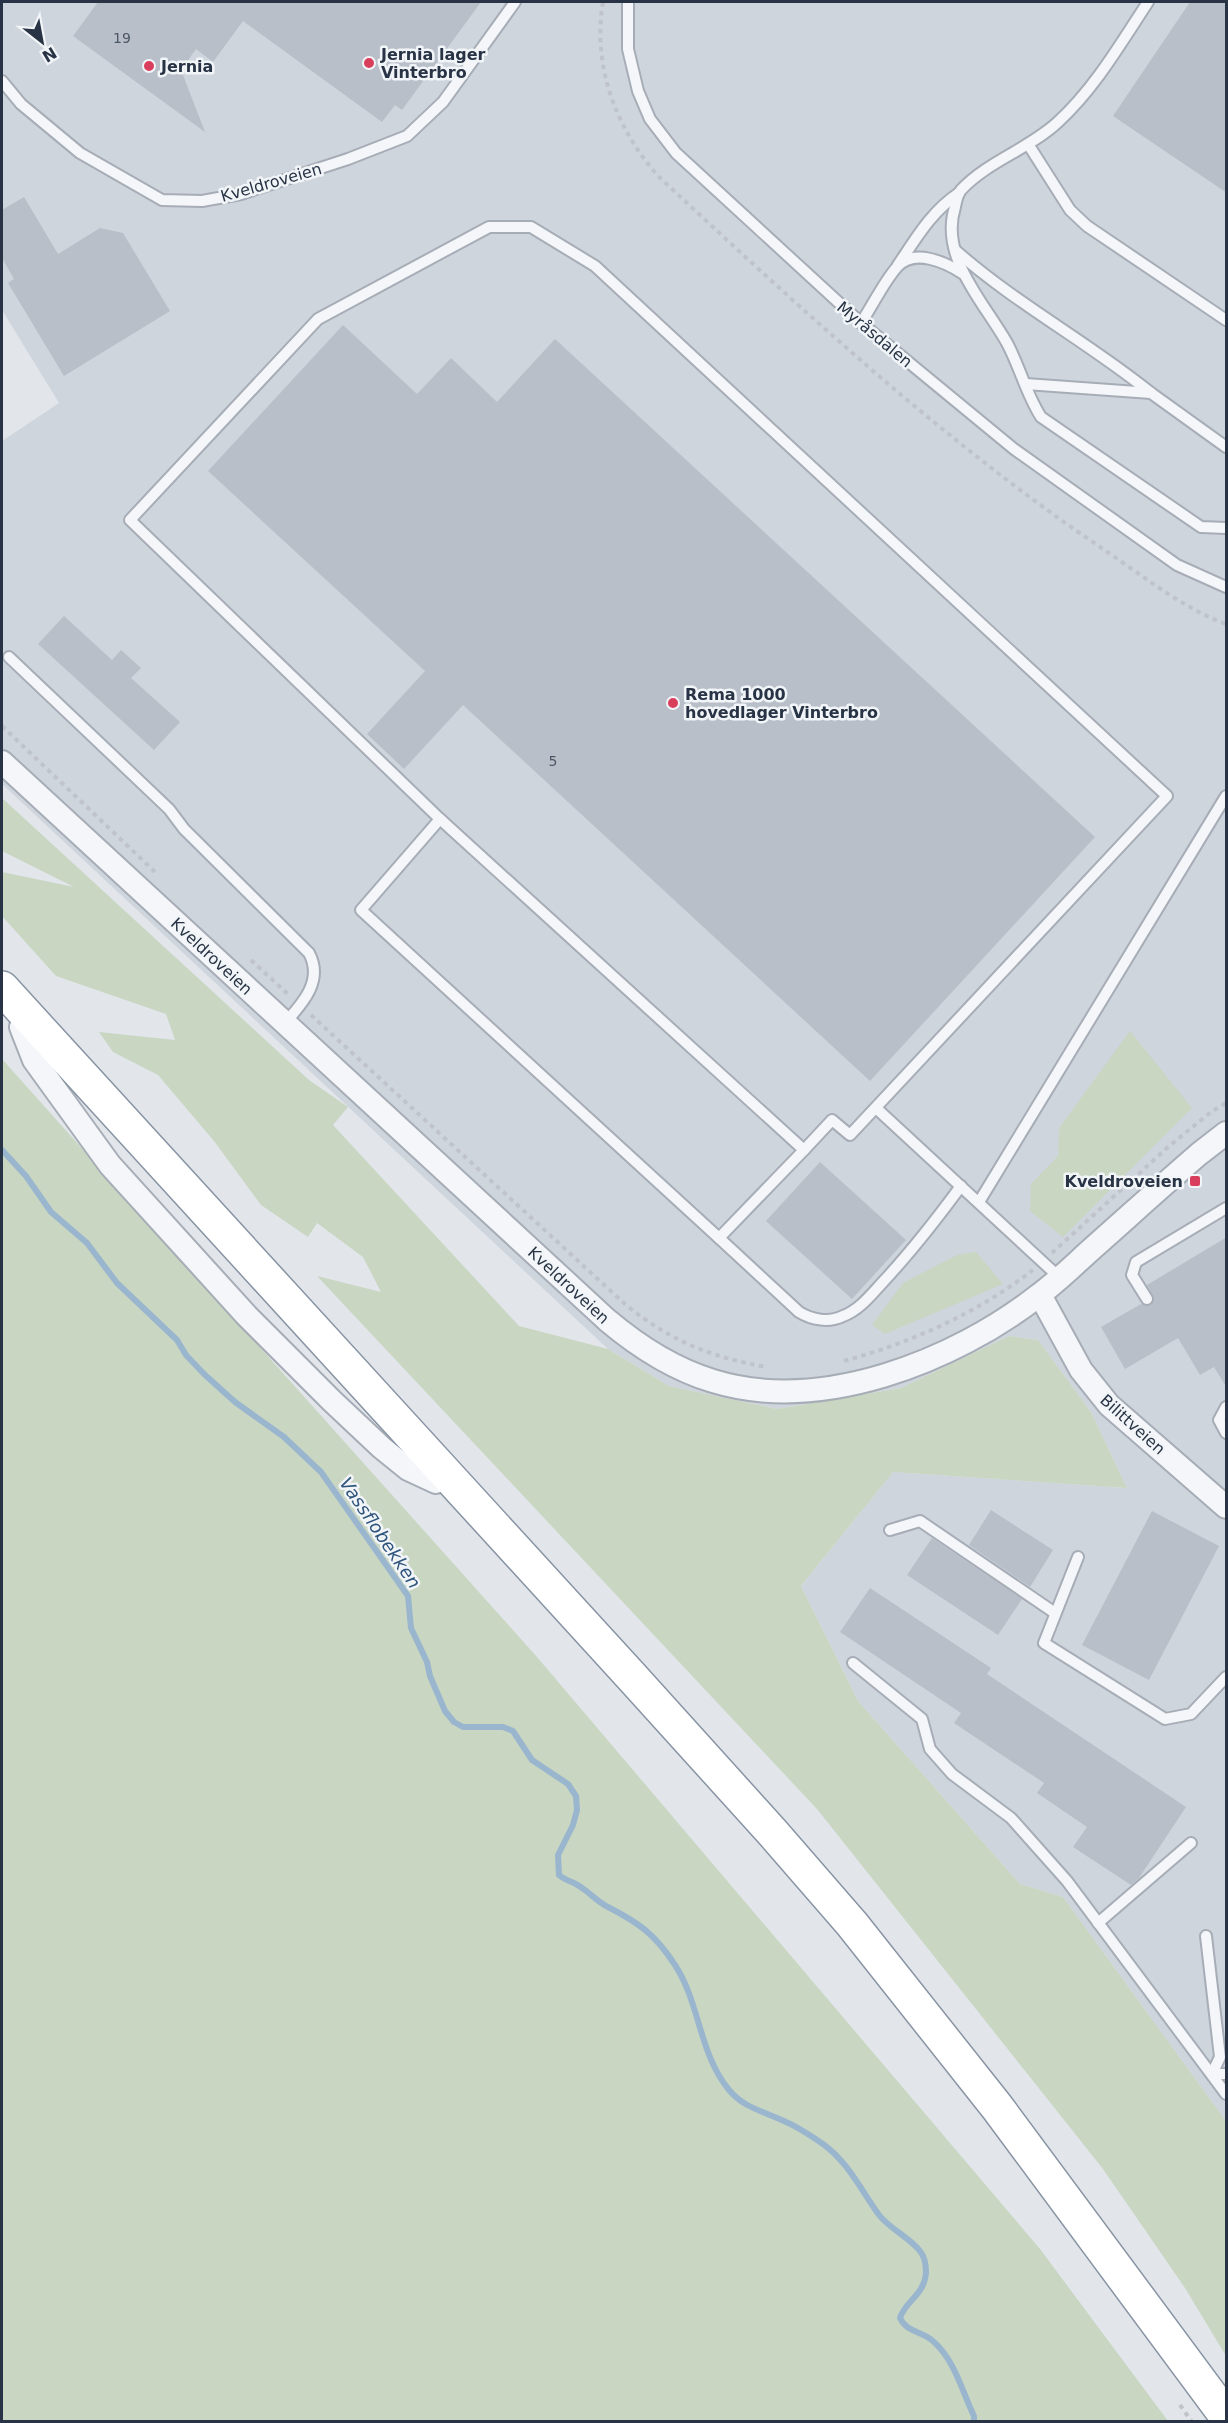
<svg xmlns="http://www.w3.org/2000/svg" width="1228" height="2423" font-family="'DejaVu Sans',sans-serif">
<style>
.built{fill:#cfd5dd}
.green{fill:#c8d6c2}
.lines{fill:none;stroke-linecap:round;stroke-linejoin:round}
.stream{stroke:#9ab6ce;stroke-width:6}
.building{fill:#b8bfc9}
.service-casing{stroke:#a6adb6;stroke-width:14}
.minor-casing{stroke:#a6adb6;stroke-width:26}
.trunk-casing{stroke:#8894a3;stroke-width:36}
.path{stroke:#c0c4ca;stroke-width:4;stroke-dasharray:4.5 4.5;stroke-linecap:butt}
.service{stroke:#f5f6f9;stroke-width:10}
.minor{stroke:#f5f6f9;stroke-width:22}
.trunk{stroke:#fff;stroke-width:33}
.poi-dot{fill:#d93e5d;stroke:#f2f5f8;stroke-width:2}
.labels{text-anchor:middle;stroke-width:5;stroke-linejoin:round;paint-order:stroke}
.number-label{font-size:14px;fill:#4c5766}
.poi-label{font-size:16px;font-weight:bold;fill:#283445;stroke:#f2f5f8;text-anchor:start}
.street-label{font-size:16px;fill:#283445;stroke:#f2f5f8}
.water-label{font-size:18px;font-style:italic;fill:#2f557c;stroke:#f2f5f8}
</style>
<rect width="100%" height="100%" fill="#e2e6eb"/>
<polygon class="built" points="2,2 1226,2 1226,2121 1063,1897 1020,1884 858,1701 801,1586 893,1472 1127,1488 1091,1412 1038,1340 1009,1336 901,1388 777,1409 669,1386 608,1349 2,784 2,441 59,403 2,310"/>
<g class="green">
<polygon points="2,798 309,1080 348,1107 333,1125 519,1326 608,1349 669,1386 777,1409 901,1388 1009,1336 1038,1340 1091,1412 1127,1488 893,1472 801,1586 858,1701 1020,1884 1063,1897 1226,2121 1226,2356 1185,2288 1103,2169 817,1809 317,1276 381,1292 363,1257 317,1223 308,1237 261,1205 214,1141 158,1075 113,1052 99,1032 175,1040 166,1014 56,976 2,916 2,872 74,887 2,851"/>
<polygon points="1130,1031 1192,1108 1063,1237 1030,1211 1031,1184 1058,1156 1059,1128"/>
<polygon points="2,1059 537,1657 1040,2249 1168,2421 2,2421"/>
<polygon points="976,1252 1003,1284 885,1334 872,1325 903,1283 957,1255"/>
</g>
<g class="lines">
<path class="stream" d="M2,1150L26,1176L51,1212L87,1243L117,1283L177,1340L186,1355L204,1374L235,1402L284,1437L321,1472L408,1596L411,1628L427,1662L430,1676L445,1711L454,1722L463,1727H503L513,1731L532,1760L568,1784L576,1796L577,1810L573,1825L558,1855L559,1875C566,1881 575,1882 582,1888C591,1894 598,1902 608,1907C639,1923 655,1934 675,1965C700,2003 699,2054 729,2090C744,2108 763,2111 784,2121C798,2127 810,2135 823,2144C848,2162 861,2190 879,2215C890,2229 909,2237 920,2251C924,2256 926,2265 926,2272C925,2295 905,2301 900,2318C907,2333 923,2331 934,2342C955,2361 962,2391 974,2416V2422"/>
</g>
<g class="building">
<polygon points="98,2 481,2 402,110 395,105 382,122 243,21 213,62 196,49 181,70 205,132 73,36"/>
<polygon points="1190,2 1227,2 1227,193 1113,116"/>
<polygon points="24,197 58,254 100,228 123,233 170,311 64,376 8,283 14,279 2,258 2,210"/>
<polygon points="343,325 417,394 451,358 497,402 555,339 1095,837 870,1081 463,705 404,769 367,734 425,671 208,471"/>
<polygon points="64,616 112,660 121,650 141,668 131,678 180,722 154,750 38,644"/>
<polygon points="820,1162 906,1240 852,1299 766,1221"/>
<polygon points="1227,1237 1227,1388 1214,1367 1200,1375 1178,1338 1125,1369 1101,1327 1141,1304 1147,1306 1151,1305 1154,1298 1147,1285"/>
<polygon points="991,1510 1053,1550 1030,1587 969,1545"/>
<polygon points="1152,1511 1219,1546 1149,1680 1082,1645"/>
<polygon points="932,1538 1022,1599 998,1635 907,1575"/>
<polygon points="870,1588 991,1668 987,1674 1186,1807 1139,1878 1131,1885 1073,1847 1087,1827 1037,1793 1044,1783 954,1723 961,1713 840,1632"/>
</g>
<g class="lines">
<g class="service-casing">
<g id="service">
<polyline points="628,2 628,49 638,91 650,119 676,153 861,323 1014,449 1177,565 1226,587"/>
<path d="M1148,2C1121,43 1095,88 1058,122C1029,149 988,161 961,190C957,195 956,202 955,207C939,257 984,302 1007,343C1020,367 1026,394 1041,417L1201,527L1226,528"/>
<polyline points="2,81 21,104 80,153 162,200 202,201 241,194 348,159 407,136 443,102 515,2"/>
<polyline points="1028,144 1070,210 1087,226 1226,320"/>
<polygon points="489,227 531,227 595,266 1167,796 850,1135 832,1120 804,1150 440,819 130,520 318,319"/>
<path d="M955,250C1016,304 1088,342 1151,393"/>
<path d="M898,265C917,237 931,212 959,193"/>
<path d="M861,323C873,305 883,283 897,267C914,248 945,262 962,273"/>
<polyline points="1026,384 1151,393 1226,447"/>
<path d="M9,657L169,809L184,829L309,953C324,981 302,1004 285,1023"/>
<polyline points="440,819 361,910 719,1238 804,1150"/>
<polyline points="876,1108 1060,1278"/>
<polyline points="979,1202 1226,796"/>
<path d="M719,1238L799,1312C812,1320 829,1323 843,1316C859,1310 870,1296 882,1283C911,1252 936,1220 961,1186"/>
<polyline points="1147,1299 1132,1275 1136,1262 1226,1208"/>
<polyline points="1226,1407 1219,1420 1226,1433"/>
<polyline points="890,1530 920,1521 1055,1613"/>
<polyline points="1078,1557 1044,1643 1165,1719 1191,1714 1226,1677"/>
<polyline points="853,1663 922,1719 930,1749 952,1774 1011,1818 1067,1881 1226,2094"/>
<polyline points="1098,1923 1191,1843"/>
<polyline points="1206,1936 1220,2057 1212,2074 1226,2074"/>
</g>
</g>
<g class="minor-casing">
<g id="minor">
<path d="M2,762L607,1320C639,1347 673,1369 713,1381C820,1414 954,1362 1039,1295C1058,1281 1076,1263 1094,1247C1129,1216 1163,1185 1199,1154L1226,1133"/>
<polyline points="21,1027 34,1060 110,1165 247,1316 332,1401 382,1448 408,1469 436,1482"/>
<polyline points="1040,1295 1081,1370 1109,1405 1226,1507"/>
</g>
</g>
<g class="trunk-casing">
<polyline id="trunk" points="2,988 632,1677 773,1833 852,1924 997,2107 1226,2416"/>
</g>
<g class="path">
<path d="M603,2C592,66 616,129 659,177C800,308 943,441 1103,549C1142,575 1182,608 1226,624"/>
<polyline points="2,726 155,872"/>
<polyline points="251,960 290,996"/>
<path d="M311,1015L626,1305C671,1341 710,1357 766,1367"/>
<polyline points="1052,1253 1168,1147 1211,1112 1226,1103"/>
<path d="M844,1361C913,1342 977,1313 1033,1270"/>
<polyline points="1180,2405 1192,2422"/>
</g>
<use href="#service" class="service"/>
<use href="#minor" class="minor"/>
<use href="#trunk" class="trunk"/>
</g>
<g class="poi-dot">
<circle cx="369" cy="63" r="6"/>
<circle cx="149" cy="66" r="6"/>
<circle cx="673" cy="703" r="6"/>
<rect x="1189" y="1175" width="12" height="12" rx="3"/>
</g>
<g class="labels">
<g class="number-label">
<text x="122" y="43">19</text>
<text x="553" y="766">5</text>
</g>
<g class="poi-label">
<text x="381" y="60">Jernia lager<tspan x="381" dy="18">Vinterbro</tspan></text>
<text x="161" y="72">Jernia</text>
<text x="685" y="700">Rema 1000<tspan x="685" dy="18">hovedlager Vinterbro</tspan></text>
<text x="1183" y="1187" text-anchor="end">Kveldroveien</text>
</g>
<g class="street-label">
<text transform="translate(271 182) rotate(-16)" y="6">Kveldroveien</text>
<text transform="translate(875 334) rotate(40)" y="6">Myråsdalen</text>
<text transform="translate(212 956) rotate(43)" y="6">Kveldroveien</text>
<text transform="translate(569 1285) rotate(43)" y="6">Kveldroveien</text>
<text transform="translate(1133 1424) rotate(42)" y="6">Bilittveien</text>
</g>
<g class="water-label">
<text transform="translate(380 1533) rotate(56)" y="6">Vassflobekken</text>
</g>
</g>
<rect width="1228" height="2423" fill="none" stroke="#283445" stroke-width="6"/>
<g transform="translate(42 42) rotate(149)" stroke="#f2f5f8" stroke-width="4.5" paint-order="stroke">
<path d="M0-4.5L10 22L0 15L-10 22Z" fill="#283445"/>
<text y="-9" font-size="16" font-weight="bold" text-anchor="middle" fill="#283445">N</text>
</g>
</svg>
